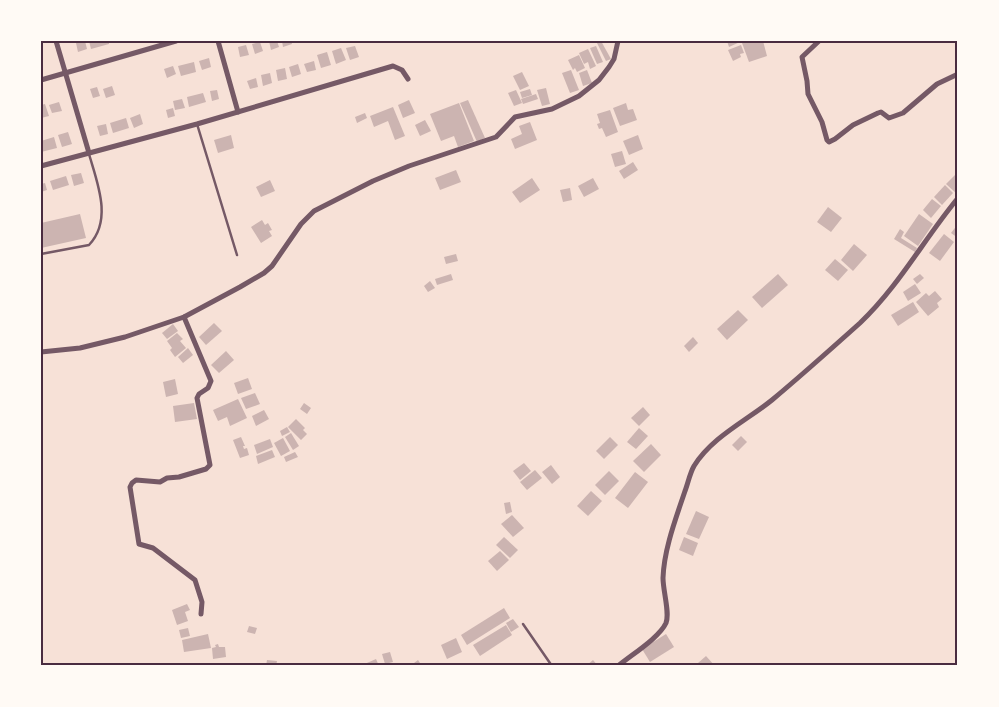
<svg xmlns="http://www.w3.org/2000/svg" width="999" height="707" font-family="Cabin,sans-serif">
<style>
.building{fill:#ccb4b1}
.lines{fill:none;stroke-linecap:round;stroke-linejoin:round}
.service{stroke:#755966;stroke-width:2.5}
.minor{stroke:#755966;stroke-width:5}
.neatline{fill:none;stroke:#4a2c40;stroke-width:2}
</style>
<rect width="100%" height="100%" fill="#f7e1d7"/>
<g class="building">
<polygon points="85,41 87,49 78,52 76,43"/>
<polygon points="89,41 109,41 109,44 91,49"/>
<polygon points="269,41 277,41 279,47 271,50"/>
<polygon points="282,41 291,41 292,44 283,47"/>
<polygon points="596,41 601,41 611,59 606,61"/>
<polygon points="727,41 742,41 729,47"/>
<polygon points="746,41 763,41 767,56 749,62 742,43"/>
<polygon points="260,42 263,51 255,54 252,44"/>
<polygon points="246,45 249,55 240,57 238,47"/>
<polygon points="741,45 744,53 740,54 741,57 733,61 728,50"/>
<polygon points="355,46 359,57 350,60 346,48"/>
<polygon points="596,46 603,62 597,64 590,48"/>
<polygon points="341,48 346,60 336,64 332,51"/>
<polygon points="588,49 596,66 590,69 588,62 584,64 579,53"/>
<polygon points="327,52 331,65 321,68 317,55"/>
<polygon points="579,55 585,68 577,72 575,68 573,70 568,60"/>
<polygon points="209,58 211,67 202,70 199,61"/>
<polygon points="314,61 316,70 307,72 304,64"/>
<polygon points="194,62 196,72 181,76 178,66"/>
<polygon points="298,64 301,74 292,77 289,67"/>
<polygon points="173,66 176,74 167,78 164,69"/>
<polygon points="285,68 287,79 278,81 276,70"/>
<polygon points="571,70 579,90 570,93 562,73"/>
<polygon points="587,70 592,83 583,86 579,73"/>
<polygon points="522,72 529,86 520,90 513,76"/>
<polygon points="270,73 272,83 263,86 261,75"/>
<polygon points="256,78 258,87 250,89 247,81"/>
<polygon points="112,86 115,95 106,98 103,89"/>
<polygon points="97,87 100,96 93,98 90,89"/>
<polygon points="546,88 550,104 542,106 537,90"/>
<polygon points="530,89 532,95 522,98 520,92"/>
<polygon points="217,90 219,99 212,101 210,91"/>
<polygon points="516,90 522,103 514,106 508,93"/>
<polygon points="203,93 206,102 189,107 187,97"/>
<polygon points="536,94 538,99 523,104 521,99"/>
<polygon points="182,99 185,108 175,110 173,101"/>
<polygon points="409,100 415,113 403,118 398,105"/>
<polygon points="468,100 485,138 477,142 460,103"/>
<polygon points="59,102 62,111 52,113 49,105"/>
<polygon points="459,103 474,141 458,147 454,136 441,141 430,114"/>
<polygon points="626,103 628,110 633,109 637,120 620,126 613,108"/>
<polygon points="45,104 49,116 41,118 41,105"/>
<polygon points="393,107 405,136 395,140 388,121 374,127 370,116"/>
<polygon points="173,108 175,116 168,118 166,110"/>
<polygon points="610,110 618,132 606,137 602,128 599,129 597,124 600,123 597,114"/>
<polygon points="365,113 367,118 357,123 355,117"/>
<polygon points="140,114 143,124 134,128 130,118"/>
<polygon points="126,118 129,128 113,133 110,123"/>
<polygon points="425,120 431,131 420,136 415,125"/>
<polygon points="530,122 537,140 515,149 511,139 522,134 519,126"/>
<polygon points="106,124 108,134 100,136 97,126"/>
<polygon points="68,132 72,144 62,147 58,135"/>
<polygon points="231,135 234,148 218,153 214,140"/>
<polygon points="638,135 643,149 629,155 623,141"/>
<polygon points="54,137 57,148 41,152 41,141"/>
<polygon points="622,151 626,164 615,167 611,154"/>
<polygon points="633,162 638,170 624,179 619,171"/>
<polygon points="456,170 461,182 440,190 435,178"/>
<polygon points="81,173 84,183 74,186 71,175"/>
<polygon points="956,174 958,176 957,194 946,184"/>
<polygon points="66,176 69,185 53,190 50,181"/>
<polygon points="532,178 540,190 520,203 512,192"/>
<polygon points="593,178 599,189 584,197 578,186"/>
<polygon points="270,180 275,191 261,197 256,187"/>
<polygon points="45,183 47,190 41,192 41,184"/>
<polygon points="945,185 953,193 942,205 934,197"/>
<polygon points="570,188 572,200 563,202 560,190"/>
<polygon points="932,199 941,206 931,218 923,210"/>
<polygon points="828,207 842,218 831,232 817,222"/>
<polygon points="80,214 86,238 41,248 41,223"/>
<polygon points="919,214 933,224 918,246 904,236"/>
<polygon points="262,220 265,225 268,223 272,230 269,231 272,236 261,243 251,227"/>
<polygon points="958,224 958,238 951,233"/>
<polygon points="900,229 904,232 901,238 917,248 915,252 894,239"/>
<polygon points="944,234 954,242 940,261 929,253"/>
<polygon points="854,244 867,255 853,271 841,260"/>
<polygon points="456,254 458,261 446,264 444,257"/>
<polygon points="835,259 848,270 838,281 825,270"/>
<polygon points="451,274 453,280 437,285 435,279"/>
<polygon points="778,274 788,285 762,308 752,297"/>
<polygon points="920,274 924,278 917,284 913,279"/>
<polygon points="430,281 435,288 428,292 424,286"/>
<polygon points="915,284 921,293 908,301 903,292"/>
<polygon points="935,291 942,299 937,303 939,307 928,316 916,302 926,293 929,296"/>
<polygon points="913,302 919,312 898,326 891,315"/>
<polygon points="738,310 748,320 727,340 717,329"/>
<polygon points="214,323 222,331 206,345 199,337"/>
<polygon points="173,324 178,331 167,339 162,333"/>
<polygon points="177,333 183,339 180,341 186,348 175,357 170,350 172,348 167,341"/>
<polygon points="693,337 698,343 689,352 684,346"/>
<polygon points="188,348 193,355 183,363 178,357"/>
<polygon points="226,351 234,360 219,373 211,365"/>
<polygon points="248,378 252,389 238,394 234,383"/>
<polygon points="175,379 178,394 166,397 163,382"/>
<polygon points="255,393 260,404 246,409 241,398"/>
<polygon points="238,399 247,418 230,426 227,417 218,421 213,410"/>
<polygon points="194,403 197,419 175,422 173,406"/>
<polygon points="304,403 311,408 307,414 300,409"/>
<polygon points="643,407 650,415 639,426 631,418"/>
<polygon points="264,410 269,419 256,426 252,416"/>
<polygon points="296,419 305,428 303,430 307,434 301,440 288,427"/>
<polygon points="287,427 290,432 282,436 280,431"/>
<polygon points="639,428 648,436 636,449 627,442"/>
<polygon points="291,433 299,446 293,450 285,437"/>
<polygon points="741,436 747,442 738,451 732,445"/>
<polygon points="241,437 245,446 243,446 244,449 247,448 249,455 240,458 233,440"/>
<polygon points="610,437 618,445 604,459 596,451"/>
<polygon points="283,438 290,451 281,456 274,443"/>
<polygon points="270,439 273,447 257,454 254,445"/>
<polygon points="651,444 661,455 644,472 633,461"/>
<polygon points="272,450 275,457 258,464 256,456"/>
<polygon points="295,452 298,457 286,462 284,457"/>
<polygon points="524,463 531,471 520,480 513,471"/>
<polygon points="551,465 560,477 552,484 542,472"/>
<polygon points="535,470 542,478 527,490 520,482"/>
<polygon points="609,471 619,481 605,495 595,485"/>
<polygon points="635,472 648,482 628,508 615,498"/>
<polygon points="591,491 602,501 588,516 577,506"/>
<polygon points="510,502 512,512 506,514 504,503"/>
<polygon points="696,511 709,517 699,539 686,534"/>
<polygon points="512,515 524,528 513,537 501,524"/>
<polygon points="504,537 518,550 510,558 496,545"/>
<polygon points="684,537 698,543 693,556 679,550"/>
<polygon points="500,551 509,560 497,571 488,561"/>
<polygon points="187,604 190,610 185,612 188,621 177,625 172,610"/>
<polygon points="504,608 510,618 467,645 461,635"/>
<polygon points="513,619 519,627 511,632 506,623"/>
<polygon points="506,625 512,635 480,656 473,645"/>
<polygon points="249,626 257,628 255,634 247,632"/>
<polygon points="188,628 190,636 181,638 179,630"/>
<polygon points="208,634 211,648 184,652 182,640"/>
<polygon points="666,634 674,647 650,662 642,649"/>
<polygon points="456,638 462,652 447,659 441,645"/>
<polygon points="218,644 219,647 225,647 226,657 213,659 212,648 216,647 215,645"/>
<polygon points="390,652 393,662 385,664 382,654"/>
<polygon points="706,656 715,666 700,666 698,663"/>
<polygon points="376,659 379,666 360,666"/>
<polygon points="267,660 277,661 276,666 266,666"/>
<polygon points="418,660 422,666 410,666"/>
<polygon points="593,660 598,666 586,666"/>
</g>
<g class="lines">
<g class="service">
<polyline points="197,124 237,255"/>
<path d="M41,254L89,245C113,220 97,182 89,154"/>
<polyline points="523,624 552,666"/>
</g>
<g class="minor">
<polyline points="56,41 89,153"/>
<polyline points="218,41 238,112"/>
<polyline points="819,41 802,57 807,81 808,94 822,122 827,140 829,142 835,139 853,125 878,113 881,112 889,118 903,113 937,84 958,74"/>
<polyline points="41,80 176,41"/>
<polyline points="41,166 197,124 393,66 402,70 408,79"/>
<polyline points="184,317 211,381 208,388 199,394 197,398 210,465 206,469 179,477 167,478 160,482 136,480 132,483 130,487 139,544 153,548 195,580 202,602 201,614"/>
<polyline points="41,352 80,348 125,337 184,317 240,287 264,273 272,266 301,224 314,211 373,181 409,166 496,137 515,117 552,109 579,96 599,80 609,67 614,59 618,41"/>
<path d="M618,666C631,655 659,638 666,623C670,613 663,591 663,578C664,549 676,518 685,491C688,483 690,473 694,466C712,437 746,421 772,400C802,375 831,349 860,323C899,286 924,239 958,198"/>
</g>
</g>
<rect width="999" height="707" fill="none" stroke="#fffaf5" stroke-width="85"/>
<rect x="42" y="42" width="914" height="622" class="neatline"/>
</svg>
